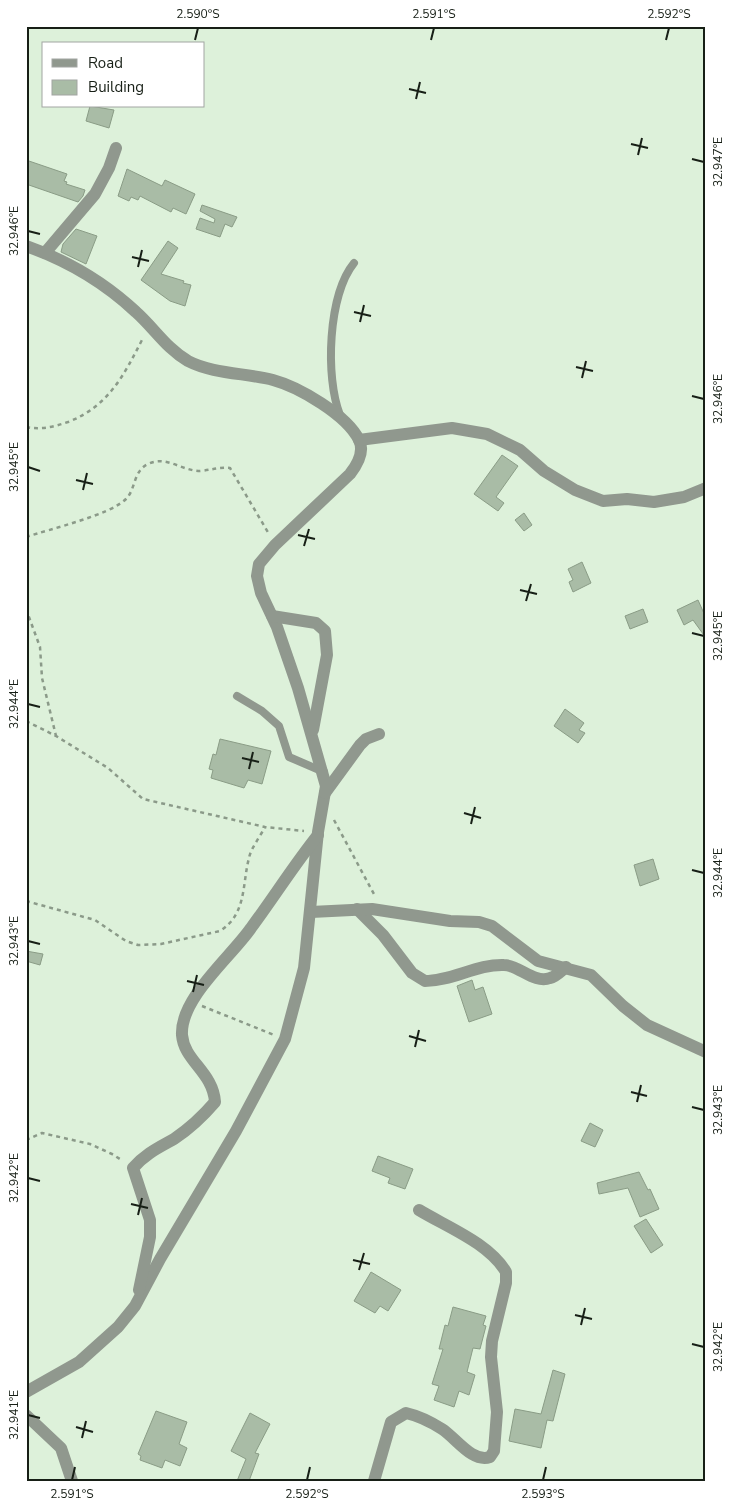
<svg xmlns="http://www.w3.org/2000/svg" width="732" height="1507" font-family="'Nunito Sans',sans-serif">
<style>
.building{fill:#a9bca6;stroke:#8a9c86}
.lines{fill:none;stroke-linecap:round;stroke-linejoin:round}
.path{stroke:#8b9a89;stroke-width:2.5;stroke-dasharray:4 4;stroke-linecap:butt}
.service{stroke:#90988e;stroke-width:8}
.minor{stroke:#90988e;stroke-width:12}
.ticks{fill:none;stroke:#171f16;stroke-width:2}
.neatline{fill:none;stroke:#171f16;stroke-width:2}
.ticks-label{font-size:12px;text-anchor:middle;fill:#171f16}
</style>
<rect width="100%" height="100%" fill="#ddf1da"/>
<g class="building">
<polygon points="90,106 114,110 109,128 86,121"/>
<polygon points="26,160 67,174 64,181 67,182 66,184 85,190 83,196 78,202 26,184"/>
<polygon points="127,169 162,186 165,180 195,194 186,214 173,208 171,212 140,196 138,200 131,197 129,201 118,196"/>
<polygon points="202,205 237,217 232,227 225,224 220,237 196,229 200,218 214,223 215,219 200,211"/>
<polygon points="76,229 97,236 86,264 61,252 63,244"/>
<polygon points="168,241 178,248 161,274 184,281 183,283 191,285 185,306 170,301 141,280"/>
<polygon points="502,455 518,466 496,497 504,503 498,511 474,494"/>
<polygon points="524,513 532,525 524,531 515,520"/>
<polygon points="582,562 591,583 573,592 569,582 573,580 568,569"/>
<polygon points="698,600 706,618 706,638 693,620 684,625 677,610"/>
<polygon points="643,609 648,622 630,629 625,616"/>
<polygon points="565,709 584,723 579,730 585,733 578,743 554,726"/>
<polygon points="220,739 271,751 262,784 248,780 244,788 211,778 213,770 209,769 213,754 216,755"/>
<polygon points="653,859 659,879 640,886 634,865"/>
<polygon points="26,951 43,954 40,965 26,961"/>
<polygon points="472,980 475,990 483,987 492,1014 469,1022 457,986"/>
<polygon points="590,1123 603,1130 595,1147 581,1141"/>
<polygon points="378,1156 413,1169 405,1189 388,1183 390,1178 372,1171"/>
<polygon points="639,1172 648,1190 650,1189 659,1209 640,1217 628,1188 599,1194 597,1183"/>
<polygon points="646,1219 663,1245 651,1253 634,1226"/>
<polygon points="371,1272 401,1290 388,1311 380,1306 375,1313 354,1301"/>
<polygon points="453,1307 486,1316 483,1325 486,1326 480,1349 473,1348 467,1372 475,1375 469,1395 459,1391 454,1407 434,1400 439,1386 432,1384 443,1349 439,1349 445,1325 448,1326"/>
<polygon points="553,1370 565,1374 553,1421 547,1420 541,1448 509,1441 515,1409 541,1414"/>
<polygon points="156,1411 187,1422 179,1444 187,1448 180,1466 165,1460 162,1468 140,1460 141,1456 138,1454"/>
<polygon points="250,1413 270,1424 255,1453 259,1454 249,1481 237,1481 246,1459 231,1451"/>
</g>
<g class="lines">
<g class="path">
<path d="M26,427C41,430 53,427 68,422C109,406 124,375 143,338"/>
<path d="M26,537C50,529 110,515 126,499C136,489 133,471 148,464C166,455 182,471 200,471C211,470 219,467 230,468L269,534"/>
<polyline points="26,609 40,647 42,678 56,736"/>
<polyline points="26,721 56,736 108,768 143,799 265,827 304,831"/>
<polyline points="334,820 375,896"/>
<path d="M26,901L95,920L126,941L138,945L161,944L220,931C247,914 242,884 249,858C251,848 260,837 265,827"/>
<polyline points="202,1006 274,1035"/>
<polyline points="26,1140 42,1133 90,1144 112,1154 123,1161"/>
</g>
<g class="service">
<path d="M340,415C325,377 328,295 354,263"/>
<polyline points="237,696 262,711 279,726 289,757 324,772"/>
</g>
<g class="minor">
<path d="M26,246C66,260 105,283 136,312C154,328 167,349 188,361C213,374 246,373 273,380C299,387 347,415 359,440C365,452 357,465 350,474L275,545L259,564L257,576L261,593L277,627L298,688L326,786L318,832L304,968L285,1039L236,1131L160,1259L135,1306L118,1327L79,1362L26,1392"/>
<polyline points="45,253 95,194 109,168 116,148"/>
<polyline points="359,440 452,428 487,434 520,450 544,471 575,490 603,501 627,499 654,502 684,497 706,488"/>
<polyline points="272,616 316,623 325,631 327,655 313,730"/>
<polyline points="325,793 360,745 366,739 379,734"/>
<path d="M357,909L383,935L412,973L425,981C452,981 477,964 504,965C519,965 534,984 550,978C556,977 561,971 566,967"/>
<polyline points="311,912 372,909 450,921 479,922 492,926 538,961 591,975 623,1006 647,1025 706,1052"/>
<path d="M139,1290L150,1237V1220L133,1168C145,1154 158,1148 174,1139C189,1129 203,1116 215,1102C213,1072 184,1061 182,1035C180,998 231,957 251,928C274,897 294,865 318,835"/>
<polyline points="26,1415 61,1448 72,1481"/>
<path d="M374,1481L391,1422L406,1413C419,1416 431,1422 442,1429C456,1438 472,1463 490,1457L494,1451L497,1412L491,1357L492,1341L506,1283V1272C489,1243 447,1227 419,1210"/>
</g>
</g>
<path class="ticks" d="M195,40L198,28M431,40L434,28M666,40L669,28M409,89L426,93M416,99L420,82M631,144L648,148M638,155L642,138M692,159L704,162M28,231L40,234M132,257L149,261M138,267L142,250M354,312L371,316M360,322L364,305M576,367L593,371M582,378L586,361M692,396L704,399M28,467L40,471M76,480L93,484M83,490L87,473M298,535L315,539M304,546L309,529M520,590L537,594M526,601L531,584M692,633L704,636M28,704L40,707M242,758L259,762M249,769L253,752M464,813L481,818M471,824L475,807M692,870L704,873M28,941L40,944M187,981L204,985M193,992L197,975M409,1036L426,1041M415,1047L419,1030M631,1092L647,1096M637,1102L641,1085M692,1107L704,1110M28,1178L40,1181M131,1204L148,1208M138,1215L142,1198M353,1260L370,1264M359,1270L364,1253M575,1315L592,1319M581,1325L585,1308M692,1344L704,1347M28,1415L40,1418M76,1427L93,1432M82,1438L86,1421M72,1480L75,1467M307,1480L310,1467M543,1480L546,1467"/>
<rect width="732" height="1507" fill="none" stroke="#ffffff" stroke-width="55"/>
<rect x="42" y="42" width="162" height="65" fill="#ffffff" stroke="#a2a5a2"/>
<rect x="52" y="59" width="25" height="8" fill="#90988e" stroke="#a2a5a2"/>
<text x="88" y="68" font-size="15" fill="#171f16">Road</text>
<rect x="52" y="80" width="25" height="15" fill="#a9bca6" stroke="#a2a5a2"/>
<text x="88" y="92" font-size="15" fill="#171f16">Building</text>
<rect x="28" y="28" width="676" height="1452" class="neatline"/>
<g class="ticks-label">
<text x="198" y="18">2.590°S</text>
<text x="434" y="18">2.591°S</text>
<text x="669" y="18">2.592°S</text>
<text transform="translate(718 162) rotate(-90)" y="4">32.947°E</text>
<text transform="translate(14 231) rotate(-90)" y="4">32.946°E</text>
<text transform="translate(718 399) rotate(-90)" y="4">32.946°E</text>
<text transform="translate(14 467) rotate(-90)" y="4">32.945°E</text>
<text transform="translate(718 636) rotate(-90)" y="4">32.945°E</text>
<text transform="translate(14 704) rotate(-90)" y="4">32.944°E</text>
<text transform="translate(718 873) rotate(-90)" y="4">32.944°E</text>
<text transform="translate(14 941) rotate(-90)" y="4">32.943°E</text>
<text transform="translate(718 1110) rotate(-90)" y="4">32.943°E</text>
<text transform="translate(14 1178) rotate(-90)" y="4">32.942°E</text>
<text transform="translate(718 1347) rotate(-90)" y="4">32.942°E</text>
<text transform="translate(14 1415) rotate(-90)" y="4">32.941°E</text>
<text x="72" y="1498">2.591°S</text>
<text x="307" y="1498">2.592°S</text>
<text x="543" y="1498">2.593°S</text>
</g>
</svg>
